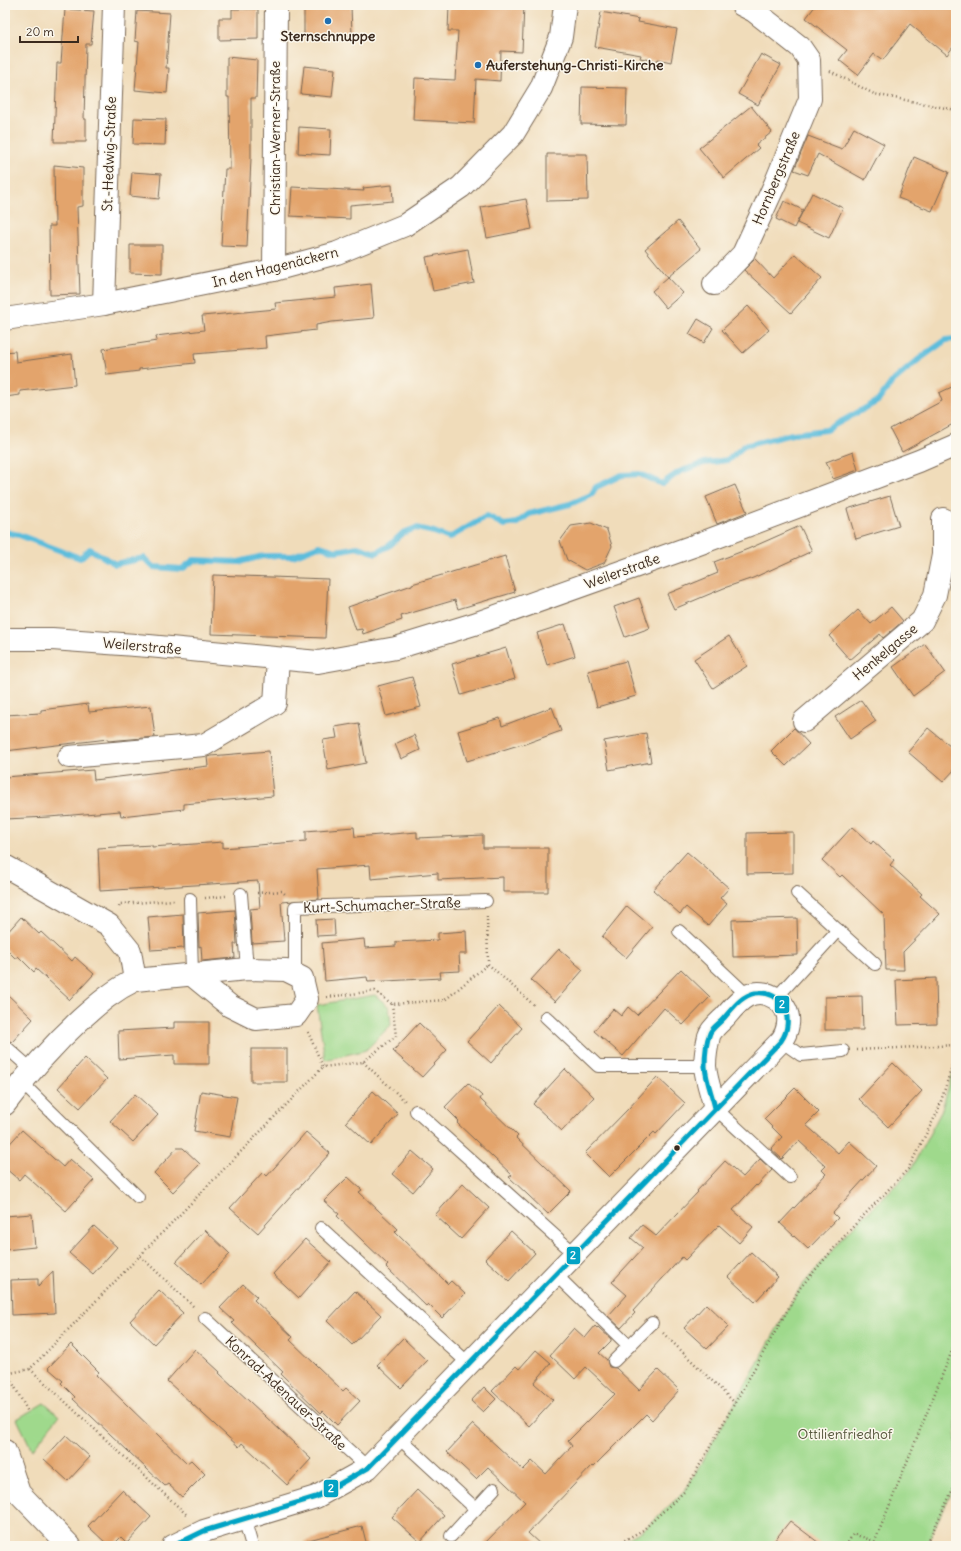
<svg xmlns="http://www.w3.org/2000/svg" width="961" height="1551" font-family="Delius,sans-serif">
<style>
.green{fill:#9fd98c;stroke:#6d8255}
.lines{fill:none;stroke-linecap:round;stroke-linejoin:round}
.stream{stroke:#5dbddc;stroke-width:6}
.building{fill:#e3a46c}
.lane-casing{stroke:#7a6855;stroke-width:14}
.street-casing{stroke:#7a6855;stroke-width:24}
.secondary-casing{stroke:#7a6855;stroke-width:24}
.path{stroke:#7a6855;stroke-width:2.5;stroke-dasharray:1 3;stroke-linecap:butt}
.lane{stroke:#fff;stroke-width:12}
.street{stroke:#fff;stroke-width:22}
.secondary{stroke:#fff;stroke-width:22}
.bus-1-casing{stroke:#fbf7ec;stroke-width:8}
.bus-1{stroke:#03a3c5;stroke-width:5}
.poi-dot{fill:#1f6fb2;stroke:#fbf7ec;stroke-width:1.5}
.bus-dot{fill:#3b2a1e;stroke:#fbf7ec;stroke-width:1.5}
.labels{text-anchor:middle;stroke-width:3;stroke-linejoin:round;paint-order:stroke}
.poi-label{font-size:14px;font-weight:bold;fill:#3b2a1e;stroke:#fbf7ec}
.street-label{font-size:14px;fill:#3b2a1e;stroke:#fbf7ec}
.park-label{font-size:14px;fill:#54563a;stroke:#fbf7ec}
.line-badge{stroke:#fbf7ec;stroke-width:1.5}
.badge-label{font-size:11px;text-anchor:middle;font-weight:bold;fill:#fff}
</style>
<rect width="100%" height="100%" fill="#fbf7ec"/>
<filter id="ink" filterUnits="userSpaceOnUse"><feTurbulence type="fractalNoise" baseFrequency=".025" numOctaves="2"/><feDisplacementMap in="SourceGraphic" scale="8" xChannelSelector="R" yChannelSelector="G"/><feConvolveMatrix kernelMatrix="1 2 1 2 8 2 1 2 1" color-interpolation-filters="sRGB"/></filter>
<filter id="wash" filterUnits="userSpaceOnUse"><feTurbulence type="fractalNoise" baseFrequency=".012" numOctaves="4" result="noise"/><feDisplacementMap in="SourceGraphic" scale="16" xChannelSelector="R" yChannelSelector="G"/><feGaussianBlur stdDeviation="0.9" result="paint"/><feColorMatrix in="noise" values="0 0 0 0 0 0 0 0 0 0 0 0 0 0 0 0 0 1.4 0 .05"/><feComposite in="paint" operator="in"/></filter>
<g filter="url(#wash)">
<rect width="100%" height="100%" fill="#f0dcba"/>
<g class="green">
<polygon points="375,995 389,1007 391,1025 366,1050 325,1060 317,1005"/>
<polygon points="956,1063 956,1483 930,1537 924,1546 614,1546 643,1530 685,1491 800,1288 847,1233 910,1171 941,1112"/>
<polygon points="44,1403 59,1416 32,1450 17,1419"/>
</g>
<g class="lines">
<polyline class="stream" points="5,532 19,535 80,558 90,549 115,564 144,558 153,567 182,569 194,560 239,562 263,556 293,556 319,546 336,551 358,547 376,553 390,545 403,533 416,528 434,532 449,538 487,516 504,525 517,523 529,514 570,504 591,495 596,487 622,475 640,474 662,484 679,472 704,463 728,460 744,446 792,434 826,430 878,401 892,382 918,360 946,340 956,339"/>
</g>
<g id="blocks">
<g class="building">
<polygon points="304,5 351,5 352,36 304,38"/>
<polygon points="449,5 524,5 522,52 501,51 500,81 476,79 474,123 413,120 415,78 455,80 458,31 448,31"/>
<polygon points="816,5 956,5 956,43 947,55 910,24 883,60 874,54 858,75 839,60 847,50 806,18"/>
<polygon points="65,9 94,11 91,44 86,44 84,119 86,119 86,142 54,142 57,63 61,63"/>
<polygon points="232,9 258,9 258,39 219,40 219,18 232,18"/>
<polygon points="137,11 170,13 166,68 169,68 167,93 135,90 139,42 135,41"/>
<polygon points="601,12 639,19 638,22 677,29 671,62 658,59 657,61 640,58 641,55 595,47"/>
<polygon points="761,54 781,65 758,105 738,94"/>
<polygon points="227,57 257,60 256,98 251,98 251,158 247,247 221,246 225,169 230,169 229,97 227,97"/>
<polygon points="304,66 335,69 332,97 301,94"/>
<polygon points="582,87 627,88 626,125 581,124"/>
<polygon points="751,106 772,132 756,145 759,148 724,178 699,148"/>
<polygon points="134,118 166,119 165,145 133,144"/>
<polygon points="299,127 331,129 330,155 298,153"/>
<polygon points="854,128 884,144 865,180 818,154 808,175 794,170 808,136 842,149"/>
<polygon points="547,154 587,154 588,200 547,201"/>
<polygon points="914,157 949,172 932,211 898,198"/>
<polygon points="54,165 83,168 83,206 77,207 80,294 50,295 49,226 55,226"/>
<polygon points="132,172 161,174 159,199 130,196"/>
<polygon points="392,185 393,201 350,205 350,219 290,216 292,187 364,191 363,188"/>
<polygon points="812,193 843,208 829,238 797,223"/>
<polygon points="526,199 532,229 487,238 481,207"/>
<polygon points="784,201 803,210 794,228 776,219"/>
<polygon points="678,221 701,249 668,277 645,249"/>
<polygon points="130,245 162,245 162,274 130,273"/>
<polygon points="468,249 474,283 433,291 426,257"/>
<polygon points="795,254 822,278 791,313 744,270 755,259 773,278"/>
<polygon points="668,277 683,293 666,308 652,291"/>
<polygon points="371,284 374,318 332,322 316,325 316,330 265,336 266,348 194,354 195,363 139,369 139,371 107,375 103,349 157,341 156,336 204,330 202,316 276,309 275,303 336,297 335,288"/>
<polygon points="748,306 769,330 743,353 722,330"/>
<polygon points="698,319 713,328 704,343 689,334"/>
<polygon points="15,351 16,362 72,354 75,385 20,391 20,395 5,397 5,352"/>
<polygon points="956,385 956,430 953,424 902,452 890,429 942,401 939,393"/>
<polygon points="853,452 858,470 833,479 826,462"/>
<polygon points="735,485 747,512 717,524 706,497"/>
<polygon points="890,496 899,526 856,539 847,509"/>
<polygon points="591,523 607,530 612,546 604,563 585,570 567,560 560,541 571,526"/>
<polygon points="800,526 812,551 753,578 724,588 674,609 667,594 718,573 714,562 748,549"/>
<polygon points="505,556 515,592 458,609 455,600 401,616 402,620 363,634 362,629 356,630 348,607 412,585 412,584"/>
<polygon points="213,575 328,579 325,638 211,634"/>
<polygon points="639,598 650,628 625,637 614,607"/>
<polygon points="891,607 903,621 883,638 880,634 850,660 829,636 858,610 871,624"/>
<polygon points="565,624 575,656 547,665 537,633"/>
<polygon points="729,636 747,666 713,688 694,659"/>
<polygon points="925,644 945,672 913,696 893,667"/>
<polygon points="506,648 515,679 461,695 452,664"/>
<polygon points="626,661 636,696 597,707 588,671"/>
<polygon points="412,677 421,707 386,716 378,686"/>
<polygon points="861,700 876,721 850,739 835,717"/>
<polygon points="88,704 89,712 151,706 155,737 108,741 108,739 5,751 5,715 41,713 41,710"/>
<polygon points="552,707 561,731 522,745 522,744 467,761 458,731 500,718 502,726"/>
<polygon points="359,723 366,763 328,770 323,740 337,738 335,727"/>
<polygon points="794,728 809,744 786,766 771,751"/>
<polygon points="928,728 956,751 956,768 943,782 908,752"/>
<polygon points="646,733 651,762 609,770 604,741"/>
<polygon points="414,735 420,750 401,759 395,744"/>
<polygon points="269,751 273,796 184,804 184,809 121,816 120,811 49,817 5,819 5,777 93,770 94,780 208,766 207,757 211,756"/>
<polygon points="354,827 355,837 417,832 417,838 483,835 483,848 548,848 548,892 503,892 503,877 438,880 438,873 371,879 370,865 317,869 319,899 281,902 284,941 252,943 250,909 260,908 258,881 100,891 98,848 152,845 152,847 223,842 223,848 306,841 306,831"/>
<polygon points="852,827 871,844 873,841 894,860 890,865 922,894 920,896 940,914 903,952 904,970 886,970 884,915 842,875 840,877 822,860"/>
<polygon points="793,832 793,873 747,874 747,833"/>
<polygon points="687,852 729,888 720,898 727,904 708,926 686,907 680,914 653,890"/>
<polygon points="627,906 652,927 626,958 602,937"/>
<polygon points="235,910 237,944 234,944 235,958 202,961 201,946 199,947 198,913"/>
<polygon points="183,914 184,948 151,950 148,917"/>
<polygon points="21,917 39,934 41,932 72,961 75,957 94,974 70,1000 36,969 34,972 18,956 16,959 5,948 5,935"/>
<polygon points="797,918 798,955 733,957 732,920"/>
<polygon points="334,919 335,935 317,936 316,920"/>
<polygon points="466,931 467,954 459,954 460,971 440,972 441,978 368,982 367,977 325,981 322,943 364,939 365,948 396,946 396,942 438,940 438,933"/>
<polygon points="559,949 583,970 555,1002 531,980"/>
<polygon points="681,969 710,997 683,1025 664,1008 623,1056 594,1031 613,1009 621,1016 628,1007 637,1015"/>
<polygon points="936,978 937,1024 898,1025 896,980"/>
<polygon points="5,992 33,1019 12,1042 5,1039"/>
<polygon points="862,996 863,1030 825,1030 825,997"/>
<polygon points="499,1006 522,1028 491,1063 467,1041"/>
<polygon points="174,1022 209,1022 209,1064 174,1064 174,1055 119,1059 118,1031 174,1028"/>
<polygon points="419,1023 447,1050 422,1077 393,1051"/>
<rect x="251" y="1049" width="36" height="33"/>
<polygon points="85,1058 107,1079 80,1108 58,1088"/>
<polygon points="893,1063 922,1091 888,1127 859,1099"/>
<polygon points="565,1069 594,1097 562,1131 533,1104"/>
<polygon points="657,1077 685,1103 656,1134 654,1132 609,1177 585,1153 629,1108"/>
<polygon points="468,1083 482,1096 480,1099 518,1136 516,1138 571,1191 548,1214 509,1177 512,1175 457,1123 459,1121 445,1107"/>
<polygon points="795,1088 819,1112 806,1125 838,1153 849,1141 876,1166 833,1213 838,1218 808,1249 780,1223 826,1174 822,1170 826,1166 799,1141 782,1159 771,1149 782,1137 764,1119"/>
<polygon points="201,1091 237,1097 230,1137 194,1131"/>
<polygon points="373,1091 398,1114 371,1145 346,1122"/>
<polygon points="135,1094 158,1115 133,1142 110,1121"/>
<polygon points="22,1130 63,1167 70,1159 94,1180 66,1211 24,1174 19,1180 5,1168 5,1149"/>
<polygon points="306,1132 330,1153 258,1233 230,1208 263,1172 267,1176"/>
<polygon points="177,1148 183,1148 200,1164 173,1192 154,1173"/>
<polygon points="412,1151 433,1169 413,1192 392,1174"/>
<polygon points="760,1159 772,1170 757,1186 756,1185 733,1210 753,1227 739,1243 719,1225 685,1260 682,1257 633,1311 635,1313 621,1328 608,1316 627,1295 612,1282 643,1248 631,1238 642,1225 656,1236 698,1192 697,1191 725,1161 743,1177"/>
<polygon points="348,1177 362,1190 359,1192 398,1229 395,1232 448,1284 451,1281 465,1294 442,1318 428,1304 426,1306 386,1267 388,1265 337,1216 339,1214 324,1201"/>
<polygon points="463,1184 489,1208 461,1239 435,1215"/>
<polygon points="32,1214 35,1247 5,1250 5,1216"/>
<polygon points="94,1226 117,1247 93,1274 69,1253"/>
<polygon points="205,1230 230,1254 201,1285 176,1262"/>
<polygon points="511,1231 535,1253 509,1281 485,1259"/>
<polygon points="305,1239 331,1262 299,1298 273,1274"/>
<polygon points="751,1252 778,1277 755,1302 728,1277"/>
<polygon points="53,1271 55,1313 12,1315 11,1280 38,1279 38,1287"/>
<polygon points="243,1284 257,1297 254,1300 293,1337 290,1340 343,1391 346,1388 360,1401 337,1425 323,1411 321,1413 281,1374 283,1372 232,1323 234,1321 220,1308"/>
<polygon points="159,1290 183,1313 154,1344 130,1321"/>
<polygon points="355,1291 381,1315 352,1345 327,1321"/>
<polygon points="706,1304 729,1326 707,1349 684,1328"/>
<polygon points="595,1326 597,1328 598,1327 611,1339 611,1341 599,1353 607,1360 609,1367 616,1368 639,1390 658,1370 679,1390 652,1420 646,1414 593,1467 592,1466 528,1533 542,1546 482,1546 525,1502 488,1467 476,1479 447,1452 473,1424 523,1470 532,1461 546,1474 572,1446 568,1441 615,1394 586,1367 575,1379 550,1355 574,1328 585,1338"/>
<polygon points="403,1338 427,1361 401,1388 377,1365"/>
<polygon points="71,1344 99,1372 96,1375 187,1463 191,1460 205,1474 182,1497 168,1484 165,1486 73,1399 75,1397 61,1383 63,1381 48,1368"/>
<polygon points="195,1349 220,1372 219,1373 311,1459 287,1485 242,1443 239,1447 167,1381"/>
<polygon points="536,1350 551,1363 534,1383 553,1400 529,1426 492,1391 516,1366 519,1369"/>
<polygon points="484,1387 496,1399 483,1412 471,1401"/>
<polygon points="66,1435 90,1457 68,1481 44,1459"/>
<polygon points="122,1490 151,1517 127,1543 121,1537 112,1546 109,1546 88,1526"/>
<polygon points="417,1490 444,1515 420,1542 392,1517"/>
<polygon points="790,1521 823,1546 770,1546"/>
<polygon points="362,1526 367,1546 306,1546 305,1541"/>
</g>
</g>
</g>
<g filter="url(#ink)">
<use href="#blocks" fill-opacity="0" stroke="#7a6855" stroke-width="1"/>
<g class="lines">
<g class="lane-casing">
<g id="lane">
<polyline points="797,893 875,964"/>
<polyline points="241,894 247,969"/>
<polyline points="190,899 192,975"/>
<polyline points="679,931 748,996"/>
<polyline points="295,974 295,907 486,901"/>
<polyline points="776,998 838,930"/>
<polyline points="546,1017 598,1066 705,1066"/>
<polyline points="781,1041 801,1055 843,1051"/>
<polyline points="5,1046 32,1070"/>
<polyline points="21,1082 138,1197"/>
<polyline points="715,1108 790,1177"/>
<polyline points="416,1111 575,1254"/>
<polyline points="321,1228 469,1364"/>
<polyline points="556,1275 629,1346"/>
<polyline points="205,1318 368,1468"/>
<polyline points="614,1361 652,1323"/>
<polyline points="398,1437 476,1509"/>
<polyline points="244,1518 252,1546"/>
<polyline points="451,1536 494,1489"/>
</g>
</g>
<g class="street-casing">
<g id="street">
<polyline points="274,270 276,5"/>
<polyline points="714,284 743,254 775,184 810,99 809,60 800,47 754,11 742,5"/>
<polyline points="104,304 114,5"/>
<polyline points="5,319 104,304 274,270 337,253 405,225 461,187 513,134 541,88 561,37 565,5"/>
<polyline points="804,721 922,621 935,595 943,555 943,519"/>
<polyline points="69,757 204,745 275,703 278,659"/>
<polyline points="5,866 109,925 130,951 135,980"/>
<path d="M5,1104C28,1073 53,1045 81,1019C99,1003 114,990 135,980L247,969L286,970L302,978L307,999L296,1015L256,1019L230,1006L192,975"/>
<polyline points="5,1451 19,1493 70,1546"/>
<path d="M173,1546L204,1531L316,1497L368,1468L781,1041C785,1036 787,1031 788,1024C791,1003 766,986 747,996C738,1001 731,1010 725,1017C720,1022 711,1029 709,1036C707,1045 705,1057 705,1066C706,1080 712,1095 715,1108"/>
</g>
</g>
<g class="secondary-casing">
<polyline id="secondary" points="5,639 52,639 149,646 318,662 396,648 474,624 696,545 919,461 956,445"/>
</g>
<g class="path">
<polyline points="830,71 874,94 956,110"/>
<polyline points="257,893 282,891 286,895"/>
<polyline points="205,898 226,896"/>
<polyline points="119,907 120,904 174,900"/>
<polyline points="487,916 488,964 535,1006"/>
<polyline points="327,997 375,991 392,1004 445,1000 488,964"/>
<polyline points="308,1032 323,1067"/>
<polyline points="857,1050 956,1045"/>
<polyline points="363,1062 405,1101"/>
<polyline points="140,1256 195,1308"/>
<polyline points="663,1333 735,1403"/>
<polyline points="30,1369 187,1515"/>
<polyline points="5,1374 30,1369 323,1067 363,1062 396,1036 392,1004"/>
<polyline points="8,1374 28,1412"/>
<polyline points="614,1546 643,1530 685,1491 800,1288 847,1233 908,1169 938,1111 956,1053"/>
<polyline points="846,1546 853,1534 874,1541"/>
<polyline points="873,1546 956,1341"/>
<polyline points="924,1546 930,1537 956,1483"/>
</g>
<use href="#lane" class="lane"/>
<use href="#street" class="street"/>
<use href="#secondary" class="secondary"/>
<g class="bus-1-casing">
<path id="bus-1" d="M173,1546L204,1531L316,1497L368,1468L781,1041C796,1020 783,989 755,993C741,996 733,1008 724,1018C720,1023 713,1027 710,1033C706,1042 705,1057 705,1066C706,1081 712,1094 715,1108"/>
</g>
<use href="#bus-1" class="bus-1"/>
</g>
</g>
<g class="poi-dot">
<circle cx="328" cy="21" r="4"/>
<circle cx="478" cy="65" r="4"/>
</g>
<circle class="bus-dot" cx="677" cy="1148" r="3.5"/>
<g class="labels">
<g class="poi-label">
<text x="328" y="41">Sternschnuppe</text>
<text x="486" y="70" text-anchor="start">Auferstehung-Christi-Kirche</text>
</g>
<g class="street-label">
<text transform="translate(275 138) rotate(-90)" y="5">Christian-Werner-Straße</text>
<text transform="translate(109 154) rotate(-88)" y="5">St.-Hedwig-Straße</text>
<text transform="translate(776 178) rotate(-67)" y="5">Hornbergstraße</text>
<text transform="translate(275 267) rotate(-14)" y="5">In den Hagenäckern</text>
<text transform="translate(622 571) rotate(-20)" y="5">Weilerstraße</text>
<text transform="translate(142 646) rotate(5)" y="5">Weilerstraße</text>
<text transform="translate(885 652) rotate(-40)" y="5">Henkelgasse</text>
<text transform="translate(382 905) rotate(-2)" y="5">Kurt-Schumacher-Straße</text>
<text transform="translate(286 1393) rotate(43)" y="5">Konrad-Adenauer-Straße</text>
</g>
<g class="park-label">
<text x="845" y="1439">Ottilienfriedhof</text>
</g>
</g>
<g class="line-badge">
<rect x="774" y="995" width="16" height="19" rx="4" fill="#03a3c5"/>
<rect x="566" y="1246" width="15" height="19" rx="4" fill="#03a3c5"/>
<rect x="323" y="1479" width="16" height="19" rx="4" fill="#03a3c5"/>
</g>
<g class="badge-label">
<text x="782" y="1008">2</text>
<text x="573" y="1259">2</text>
<text x="331" y="1492">2</text>
</g>
<rect width="961" height="1551" fill="none" stroke="#fbf7ec" stroke-width="20"/>
<path d="M20 36v6h58v-6" fill="none" stroke="#3b2a1e" stroke-width="2"/>
<text x="26" y="36" font-size="12" fill="#3b2a1e" stroke="#fbf7ec" stroke-width="3" paint-order="stroke">20 m</text>
</svg>
